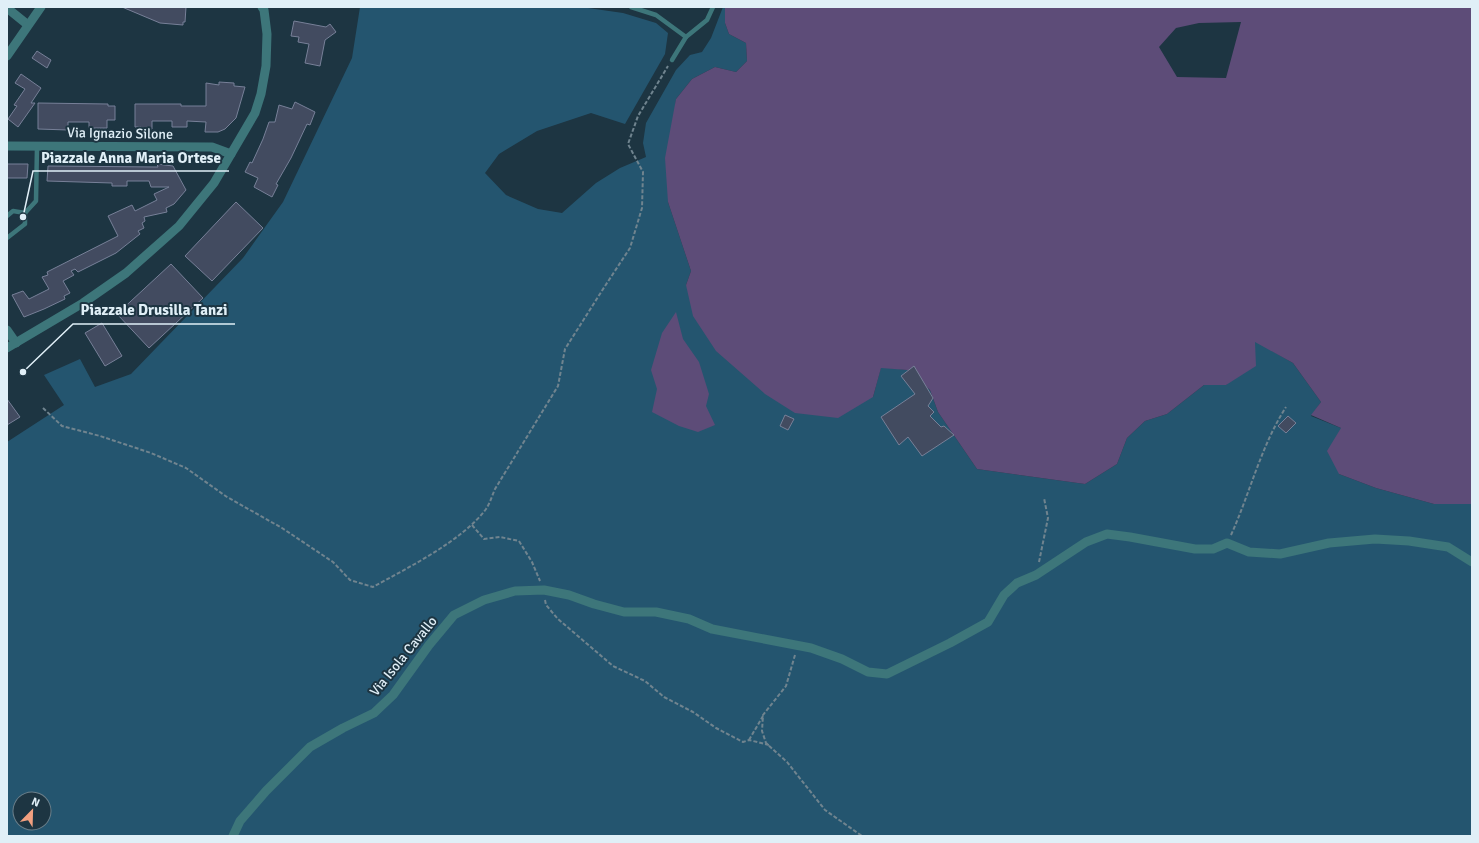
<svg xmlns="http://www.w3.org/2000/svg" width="1479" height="843" font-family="Signika,sans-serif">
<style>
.green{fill:#24556f;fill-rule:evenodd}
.water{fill:#5d4c78;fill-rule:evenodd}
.building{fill:#424b60;stroke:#778098}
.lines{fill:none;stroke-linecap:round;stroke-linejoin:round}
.path{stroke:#70848f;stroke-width:2;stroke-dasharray:4 2;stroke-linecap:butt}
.lane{stroke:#3d767a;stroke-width:4.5}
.street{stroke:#3d767a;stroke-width:9}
.labels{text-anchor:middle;stroke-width:4;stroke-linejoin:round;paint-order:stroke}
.street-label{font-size:14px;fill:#e0eff7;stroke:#1d3542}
.leader{fill:none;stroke:#e0eff7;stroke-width:1.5}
.callout-dot{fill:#e0eff7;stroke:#1d3542;stroke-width:1.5}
.callout-label{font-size:15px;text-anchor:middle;font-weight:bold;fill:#e0eff7;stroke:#1d3542;stroke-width:4;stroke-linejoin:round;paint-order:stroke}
</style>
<rect width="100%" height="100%" fill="#1d3542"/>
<path class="green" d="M360,7H581L623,13L656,23L668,33L665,54L625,124L591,113L537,131L499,154L485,173L506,195L538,209L562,213L596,183L620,168L646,157L643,143L646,123L676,70L690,55L702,52L711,38L723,7H725V23L729,34L746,43L747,61L736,72L715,67L692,79L676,99L668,202L691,271L686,285L873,397L881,367L907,370L930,390L938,412L977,469L1085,484L1117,464L1127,438L1145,421L1167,414L1204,385H1226L1255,341L1293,363L1321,402L1311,416L1341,428L1339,474L1376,488L1434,504H1472V836H7V442L64,405L44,375L80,359L95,387L131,374L243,258L283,202L352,58ZM20,799H44V823H20Z"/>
<g class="water">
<path d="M725,7H1472V504H1434L1376,488L1339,474L1327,451L1341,428L1311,415L1321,402L1293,363L1255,342L1256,366L1226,385H1204L1167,414L1145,421L1127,438L1117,464L1085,484L977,469L938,412L930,390L907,370L881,368L873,397L838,418L795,413L765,394L716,351L693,316L686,285L691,271L668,202L665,158L676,99L692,79L715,67L736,72L747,61L746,43L729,34L725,23ZM1241,22L1226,78L1177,77L1159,47L1176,28L1199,23Z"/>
<polygon points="676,312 683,339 699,362 709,394 706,406 715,425 698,432 679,426 652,412 657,389 651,370 662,333"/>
</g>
<g class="building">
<polygon points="122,7 186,7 185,22 183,22 183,25 160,23"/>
<polygon points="294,21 326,27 330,24 336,32 325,40 320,66 305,63 309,44 298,42 299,37 291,36"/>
<polygon points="37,51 51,60 47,68 32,58"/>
<polygon points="21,74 41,88 31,103 35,103 18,127 8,119 17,106 14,105 25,89 15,83"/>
<polygon points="219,82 234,83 234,86 245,87 236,118 225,129 218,132 205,132 206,122 187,121 187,127 172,127 172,121 152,121 152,129 142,129 141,127 135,127 135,104 181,104 181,106 206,106 206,83 219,85"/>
<polygon points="295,102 315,112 310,125 307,124 291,158 276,184 278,185 272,197 254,187 258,178 245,172 250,162 252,163 263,139 269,122 275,122 279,105 292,109"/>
<polygon points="38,103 108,104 108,106 115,106 115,120 107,120 107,128 89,128 89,122 68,122 68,130 38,129"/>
<polygon points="7,164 28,164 27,178 7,178"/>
<polygon points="157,164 173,166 186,190 174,204 166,208 167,212 144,217 145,221 142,223 144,228 138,231 140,234 116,253 78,272 75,269 71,271 74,275 63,281 70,293 64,296 65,299 44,309 24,317 12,295 23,291 29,299 49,289 42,277 48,275 47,272 118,236 108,216 132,205 135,211 157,200 154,194 169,187 151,187 149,181 127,181 127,186 112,186 112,183 47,181 48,166 158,167"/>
<polygon points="236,202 263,228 212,281 185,256"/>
<polygon points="171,264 203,298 149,348 117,314"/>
<polygon points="102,323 122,356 105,366 85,333"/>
<polygon points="914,366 933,398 928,406 934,412 930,416 941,427 944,426 954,435 922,456 908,437 899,445 881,417 915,394 901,376"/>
<polygon points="7,399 20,417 7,425"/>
<polygon points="785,415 794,419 788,430 780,426"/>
<polygon points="1288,416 1296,423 1286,433 1278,426"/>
</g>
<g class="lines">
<g class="path">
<path d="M43,408L62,426L100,436L151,453L186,468L227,497L282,528L333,562L350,580L373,587C409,567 462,541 486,509C490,503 492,496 495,489L558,386L565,349L605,286L630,248L642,208L643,172L628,144L638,116L668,66"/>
<polyline points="472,525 484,539 500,537 519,541 532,562 540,581"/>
<path d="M1231,535C1250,493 1261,446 1286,407"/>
<polyline points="1039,562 1048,518 1044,498"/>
<polyline points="545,600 546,605 558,619 613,666 645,681 664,697 693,712 716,728 743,742 749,740 769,745"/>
<polyline points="795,655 786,686 763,715 762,731 766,743 787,762 825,810 862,836"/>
<polyline points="749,740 763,716"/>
</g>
<g class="lane">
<polyline points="631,7 656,15 686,37 672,60"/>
<polyline points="686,37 707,20 713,7"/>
<polyline points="25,213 36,201 37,146"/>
<polyline points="7,216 13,211 25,213 25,224 7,238"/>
</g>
<g class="street">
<polyline points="7,8 28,25"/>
<polyline points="7,56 41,7"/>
<polyline points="7,146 212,147 231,154"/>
<polyline points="7,330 16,343"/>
<polyline points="7,348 83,303 126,273 179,226 214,183 255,113 261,94 266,66 267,34 264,10 262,7"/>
<polyline points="233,836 240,821 266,791 310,747 343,728 374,713 393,695 429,645 454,615 484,600 515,591 544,590 569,595 594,604 624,612 656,612 689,619 712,629 811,648 842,659 868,672 887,674 950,643 988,622 1004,595 1017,583 1036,575 1086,542 1107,534 1130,537 1195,549 1213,549 1227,543 1249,552 1280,554 1329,543 1375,539 1409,541 1448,547 1472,562"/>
</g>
</g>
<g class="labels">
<g class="street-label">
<text transform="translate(120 133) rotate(1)" y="5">Via Ignazio Silone</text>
<text transform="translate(403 656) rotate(-51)" y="5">Via Isola Cavallo</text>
</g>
</g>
<path class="leader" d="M23 217L33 171H229M23 372L73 324H235"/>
<g class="callout-dot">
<circle cx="23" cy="217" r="4"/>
<circle cx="23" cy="372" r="4"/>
</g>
<g class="callout-label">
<text x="131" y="163">Piazzale Anna Maria Ortese</text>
<text x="154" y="315">Piazzale Drusilla Tanzi</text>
</g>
<rect width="1479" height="843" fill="none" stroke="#e0eff7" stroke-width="16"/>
<g transform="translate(32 811) rotate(23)"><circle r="19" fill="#1d3542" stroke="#6b7f8a"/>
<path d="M0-3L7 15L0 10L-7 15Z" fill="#f2a080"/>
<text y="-6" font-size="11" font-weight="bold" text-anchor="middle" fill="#e0eff7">N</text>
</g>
</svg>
